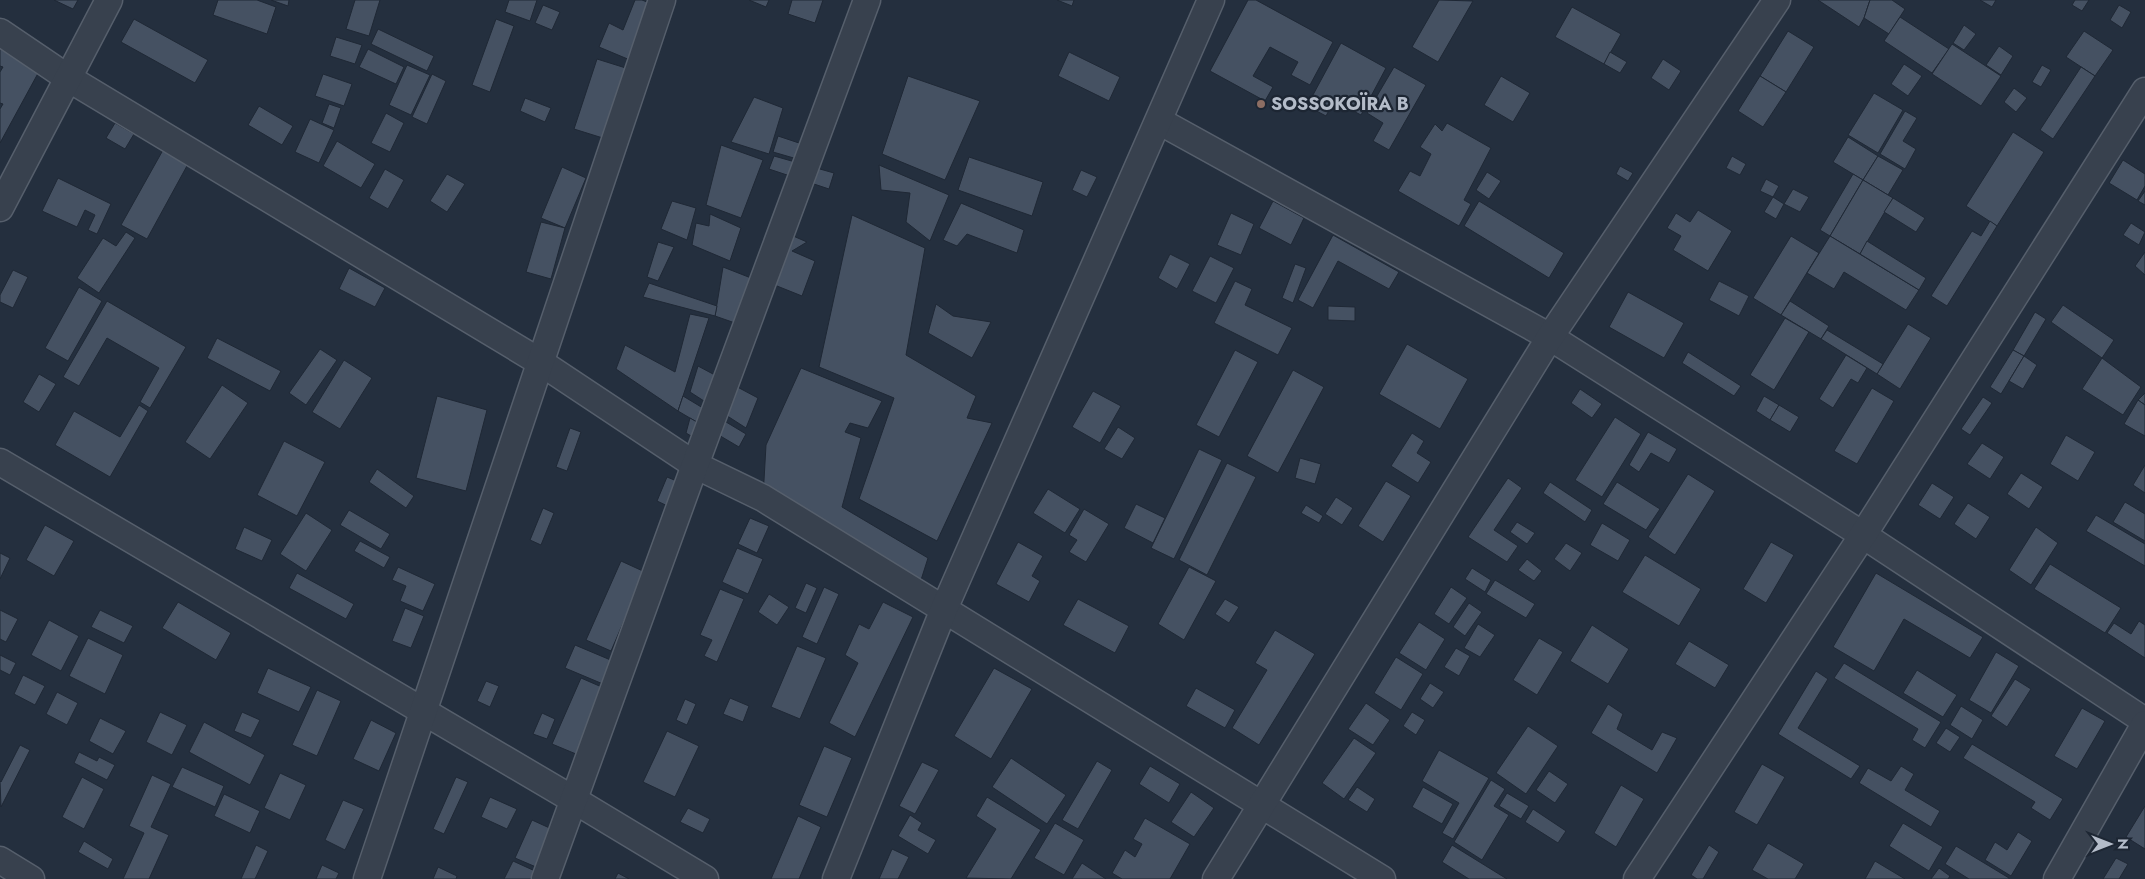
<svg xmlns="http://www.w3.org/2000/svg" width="2145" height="879" font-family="Jost,sans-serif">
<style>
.building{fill:#455162;stroke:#1f2835}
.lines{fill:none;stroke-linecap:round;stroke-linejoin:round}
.minor-casing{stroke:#565f6c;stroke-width:29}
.minor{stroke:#38414e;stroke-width:26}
.education-dot{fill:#8d6e63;stroke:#1d2633;stroke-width:2}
.labels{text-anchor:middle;stroke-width:4.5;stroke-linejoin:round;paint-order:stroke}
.poi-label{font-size:18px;font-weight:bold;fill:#b4bcc9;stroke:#1d2633;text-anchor:start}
</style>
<rect width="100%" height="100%" fill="#242f3e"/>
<g class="building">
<polygon points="54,0 78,0 73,9"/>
<polygon points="218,0 257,0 276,7 267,34 213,15"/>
<polygon points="271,0 289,0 288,6"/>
<polygon points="355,0 380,0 369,36 346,29"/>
<polygon points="509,0 537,0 530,21 505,12"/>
<polygon points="635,0 642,0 652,4 630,60 599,47 609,23 623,30"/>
<polygon points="749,0 769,0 766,7"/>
<polygon points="792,0 823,0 815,23 788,14"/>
<polygon points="1057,0 1074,0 1072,6"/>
<polygon points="1248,0 1256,0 1333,42 1310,85 1291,75 1298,62 1270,47 1253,76 1273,87 1265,101 1210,71"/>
<polygon points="1439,0 1473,1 1438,62 1412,47"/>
<polygon points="1818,0 1870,0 1864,18 1859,27"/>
<polygon points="1870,0 1892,0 1905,9 1889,34 1864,18"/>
<polygon points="1980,0 1996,0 1992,7"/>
<polygon points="2075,0 2089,0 2082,11 2072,5"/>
<polygon points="543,5 560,12 552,30 535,23"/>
<polygon points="2119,5 2131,12 2122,28 2110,20"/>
<polygon points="1572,7 1621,34 1604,64 1555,37"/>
<polygon points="1900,17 1949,49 1932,73 1884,41"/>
<polygon points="134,19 208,60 195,83 121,42"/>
<polygon points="496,19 514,26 490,92 472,85"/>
<polygon points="1964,25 1976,34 1964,50 1953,43"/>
<polygon points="378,29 434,56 427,71 371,44"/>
<polygon points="1788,31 1814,47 1786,92 1760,76"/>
<polygon points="2084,31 2113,50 2095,76 2066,57"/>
<polygon points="336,37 362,45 355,64 330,56"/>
<polygon points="0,42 42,66 0,143 0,109 3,104 0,103 0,72 3,67 0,66"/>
<polygon points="1341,43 1386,68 1361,115 1334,101 1326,116 1307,106"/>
<polygon points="1952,44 2001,76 1981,106 1932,74"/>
<polygon points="1999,46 2013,56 2001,75 1986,65"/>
<polygon points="368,49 404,67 396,84 359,67"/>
<polygon points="1069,52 1120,77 1109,101 1058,76"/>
<polygon points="1610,52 1627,62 1620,73 1604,64"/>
<polygon points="597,59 629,69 606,139 574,129"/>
<polygon points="1663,59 1681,71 1669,90 1651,78"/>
<polygon points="1904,64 1922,76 1908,96 1891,84"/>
<polygon points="407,65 430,75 411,115 389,105"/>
<polygon points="2042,65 2051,70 2041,87 2032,82"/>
<polygon points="1394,67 1426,85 1389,150 1373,141 1383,123 1367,113"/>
<polygon points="2081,67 2095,76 2053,139 2040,130"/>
<polygon points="323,74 352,84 344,106 315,96"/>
<polygon points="432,74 446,81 427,124 412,117"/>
<polygon points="908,76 980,101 945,180 882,154"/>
<polygon points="1501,76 1530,93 1513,122 1484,105"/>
<polygon points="1760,76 1786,92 1763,127 1738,111"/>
<polygon points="2014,88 2027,98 2016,112 2004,102"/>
<polygon points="1874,93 1903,110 1878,153 1848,135"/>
<polygon points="754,97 783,108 769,154 731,142"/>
<polygon points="525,98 551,108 545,122 520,111"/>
<polygon points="329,104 341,108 334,128 322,123"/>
<polygon points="259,106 293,126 282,145 248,125"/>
<polygon points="1905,111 1917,118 1903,141 1916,149 1905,169 1880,154"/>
<polygon points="386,113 404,123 390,152 371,143"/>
<polygon points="310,119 334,130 319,163 295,152"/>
<polygon points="115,123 134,134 125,149 106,138"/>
<polygon points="1447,123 1491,148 1464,200 1471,204 1459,226 1398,191 1410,171 1420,176 1431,154 1420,147 1435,124 1442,131"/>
<polygon points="2013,132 2044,152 1997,226 1966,206"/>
<polygon points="778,136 814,148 811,163 773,152"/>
<polygon points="1848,137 1878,156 1863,180 1833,162"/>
<polygon points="337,141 375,164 361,188 323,166"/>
<polygon points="721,145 763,160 741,218 706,205"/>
<polygon points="163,150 188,164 147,239 121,225"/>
<polygon points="774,156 834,173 829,189 769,169"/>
<polygon points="1732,156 1746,164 1740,175 1726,168"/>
<polygon points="1878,156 1903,170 1888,195 1863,180"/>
<polygon points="969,157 1043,182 1032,216 958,190"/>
<polygon points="2123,160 2145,174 2145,186 2137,200 2109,183"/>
<polygon points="879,165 949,195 930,241 906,222 910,193 881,190"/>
<polygon points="1620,166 1633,173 1628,181 1616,174"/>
<polygon points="562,167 586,178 565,228 541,218"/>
<polygon points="385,169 404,180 388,209 369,198"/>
<polygon points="1081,170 1097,177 1087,197 1072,190"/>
<polygon points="1487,172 1501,181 1489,199 1476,190"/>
<polygon points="447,174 465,184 447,212 430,201"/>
<polygon points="1853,174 1863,180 1830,236 1820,230"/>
<polygon points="58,178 111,204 97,234 88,230 95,215 85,210 77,227 42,211"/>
<polygon points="1766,179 1779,186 1773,197 1760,191"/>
<polygon points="1863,180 1893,198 1860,254 1830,236"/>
<polygon points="1793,189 1809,197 1800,212 1784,204"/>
<polygon points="2145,191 2145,205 2138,201"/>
<polygon points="1773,197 1784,204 1776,219 1764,212"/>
<polygon points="1893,198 1925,218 1916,232 1884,212"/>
<polygon points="672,201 696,208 687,240 661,229"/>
<polygon points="1273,201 1304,218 1291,245 1259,228"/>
<polygon points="1479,201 1564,253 1549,278 1464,226"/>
<polygon points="961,203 1024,230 1017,253 967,234 957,246 943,240"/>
<polygon points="1698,210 1732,231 1708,271 1673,250 1681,236 1667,228 1676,213 1690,222"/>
<polygon points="1231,213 1254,224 1241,255 1217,245"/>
<polygon points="710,214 741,228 730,261 692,245 696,223 709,226"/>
<polygon points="852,215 925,248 906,355 976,396 967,418 992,423 937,541 859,499 894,398 819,367"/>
<polygon points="1990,221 1997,226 1947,306 1931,296 1972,231 1981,236"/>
<polygon points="541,222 565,228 551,279 526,272"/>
<polygon points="2131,223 2145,232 2139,245 2123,235"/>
<polygon points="126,232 135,238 99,293 77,278 103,238 116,246"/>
<polygon points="784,232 807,242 792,251 815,261 802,296 767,282"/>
<polygon points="1333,235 1399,272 1389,289 1338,261 1313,308 1298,300"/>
<polygon points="1791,236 1819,253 1781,315 1753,298"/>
<polygon points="1830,236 1919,290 1906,310 1844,272 1834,289 1807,273"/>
<polygon points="1867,241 1926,278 1919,290 1860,254"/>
<polygon points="658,242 674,247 658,281 647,277"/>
<polygon points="2145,252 2145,275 2135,266"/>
<polygon points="1170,254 1190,264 1177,289 1158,278"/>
<polygon points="1210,256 1234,268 1216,303 1192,291"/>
<polygon points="1295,264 1306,268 1293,303 1282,298"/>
<polygon points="723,267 774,287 758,331 715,316"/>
<polygon points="349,268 385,288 375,307 339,289"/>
<polygon points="13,270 28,277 13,308 0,302 0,295"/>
<polygon points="1235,281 1252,289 1245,305 1292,328 1278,355 1214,323"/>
<polygon points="1719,281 1749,296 1739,316 1709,300"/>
<polygon points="649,283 717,306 715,316 643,297"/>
<polygon points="79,287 102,301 68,361 45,348"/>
<polygon points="1628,292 1684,323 1664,358 1609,327"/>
<polygon points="107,301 186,347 150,408 140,402 159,368 107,338 79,386 63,377"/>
<polygon points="1790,301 1829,326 1821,339 1781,315"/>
<polygon points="936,304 953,316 991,322 972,358 928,333"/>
<polygon points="2063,305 2114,340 2102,358 2051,322"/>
<polygon points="1328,306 1355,307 1355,321 1328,320"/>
<polygon points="2035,312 2046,319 2024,356 2013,350"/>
<polygon points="690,314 709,318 678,411 616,369 625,345 675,372"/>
<polygon points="1785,318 1809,332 1774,390 1750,375"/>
<polygon points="1908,324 1931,338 1900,389 1877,374"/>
<polygon points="1827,330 1883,364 1877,374 1821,339"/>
<polygon points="217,338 281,371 270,391 207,358"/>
<polygon points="1407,344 1468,379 1440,429 1379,394"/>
<polygon points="320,349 337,360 306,405 289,393"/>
<polygon points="1235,350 1258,362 1219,437 1196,425"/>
<polygon points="2013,350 2024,356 2001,394 1990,387"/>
<polygon points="1688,352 1741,386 1734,396 1682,363"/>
<polygon points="1846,355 1867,368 1858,383 1851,379 1833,408 1819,399"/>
<polygon points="2024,356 2037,365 2023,389 2009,381"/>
<polygon points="2102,358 2141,387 2123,415 2082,389"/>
<polygon points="344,360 372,378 340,429 312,412"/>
<polygon points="698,366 758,398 746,428 690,392"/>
<polygon points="801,368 882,401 868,428 850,423 845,432 861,438 842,507 928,558 921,580 763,498 766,445"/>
<polygon points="1293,370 1324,387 1278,473 1247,456"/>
<polygon points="39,374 56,384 39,412 23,402"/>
<polygon points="222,385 248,403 210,459 185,442"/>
<polygon points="1872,388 1894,401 1857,464 1834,451"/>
<polygon points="1580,389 1602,404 1592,418 1571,403"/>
<polygon points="1093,391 1121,406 1100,443 1072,427"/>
<polygon points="2145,393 2145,405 2138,400"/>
<polygon points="437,396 487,410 466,491 416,478"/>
<polygon points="683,396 746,434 739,447 678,411"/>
<polygon points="1764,396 1779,405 1770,420 1756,411"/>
<polygon points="1983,397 1992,403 1970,435 1961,429"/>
<polygon points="2138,400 2145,405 2145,436 2124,424"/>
<polygon points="139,405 148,411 110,477 55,445 74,411 120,437"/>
<polygon points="1779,405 1799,417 1790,432 1770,420"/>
<polygon points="1615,417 1641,434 1602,497 1575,480"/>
<polygon points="690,418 714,432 703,443 686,433"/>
<polygon points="1118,427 1135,438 1122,459 1104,449"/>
<polygon points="570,428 581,432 567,471 556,467"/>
<polygon points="1648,432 1677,449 1669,463 1651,453 1639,472 1629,465"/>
<polygon points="1412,433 1424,441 1417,453 1431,462 1418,483 1391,466"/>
<polygon points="2066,435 2095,452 2078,481 2050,464"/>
<polygon points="284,441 325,462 297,516 257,495"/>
<polygon points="1982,443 2004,457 1990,479 1967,464"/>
<polygon points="1199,449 1222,460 1174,559 1151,548"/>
<polygon points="1300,458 1321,464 1315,484 1295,478"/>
<polygon points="1227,463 1256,477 1207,575 1179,560"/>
<polygon points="2145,465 2145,493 2133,485"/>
<polygon points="377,469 414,496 406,508 369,482"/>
<polygon points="2021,473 2043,487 2029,509 2007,494"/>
<polygon points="1688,474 1715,491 1675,555 1648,537"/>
<polygon points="667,477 684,484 674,509 657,501"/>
<polygon points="1508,478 1522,488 1494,530 1518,546 1507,562 1468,537"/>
<polygon points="1386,481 1411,496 1383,542 1358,526"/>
<polygon points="1550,482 1592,510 1585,522 1543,493"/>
<polygon points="1617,482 1660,509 1646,530 1603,504"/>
<polygon points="1932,483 1954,497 1940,519 1918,505"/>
<polygon points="1048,489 1080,509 1065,533 1033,513"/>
<polygon points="1336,497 1353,508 1342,525 1325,514"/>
<polygon points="2125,502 2145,514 2145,541 2113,522"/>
<polygon points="1968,503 1990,517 1976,539 1954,524"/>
<polygon points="1136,504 1165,518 1153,543 1124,528"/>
<polygon points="1306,505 1323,516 1319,523 1301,513"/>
<polygon points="543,508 554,513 541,545 530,540"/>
<polygon points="1084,509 1109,524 1086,562 1069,552 1077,540 1069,535"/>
<polygon points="349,510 390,534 381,549 340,525"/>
<polygon points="306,513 332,530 306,571 280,554"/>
<polygon points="2096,515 2145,544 2145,566 2086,531"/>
<polygon points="750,518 769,526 757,553 738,544"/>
<polygon points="1517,522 1535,533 1527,544 1510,532"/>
<polygon points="1602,523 1630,540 1618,561 1590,545"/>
<polygon points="45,525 74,541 54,576 26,560"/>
<polygon points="244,527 272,540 262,561 235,549"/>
<polygon points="2036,527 2058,543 2031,585 2009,570"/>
<polygon points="360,541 390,557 384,568 354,551"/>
<polygon points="1018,542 1043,556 1032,576 1040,581 1029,602 996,584"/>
<polygon points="1771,542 1794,555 1766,603 1743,589"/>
<polygon points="1566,543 1582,553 1570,571 1554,559"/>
<polygon points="737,548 763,559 748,594 722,582"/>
<polygon points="0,553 10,558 0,579"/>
<polygon points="1645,555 1701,589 1679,626 1622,592"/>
<polygon points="1527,559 1542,571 1534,581 1518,570"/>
<polygon points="621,561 645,572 611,651 586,640"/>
<polygon points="2050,564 2121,608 2105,633 2034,589"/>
<polygon points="398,567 435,584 423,611 400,601 406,586 392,580"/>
<polygon points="1189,567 1216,581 1184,640 1158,624"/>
<polygon points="1472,568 1491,580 1485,592 1465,579"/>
<polygon points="297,573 354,604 346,619 289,588"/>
<polygon points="1876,573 1983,637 1970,658 1904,619 1874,671 1833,647"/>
<polygon points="1495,580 1535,604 1526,618 1486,594"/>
<polygon points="806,583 817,588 806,613 795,608"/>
<polygon points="824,587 839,594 817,644 802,637"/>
<polygon points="1451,587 1467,598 1449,624 1434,614"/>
<polygon points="720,589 744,599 717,662 704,656 712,640 700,635"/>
<polygon points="769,594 789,607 777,625 758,612"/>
<polygon points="1078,599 1129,626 1115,653 1063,625"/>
<polygon points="1225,599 1239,607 1229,623 1215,614"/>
<polygon points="178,602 231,633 216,660 162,628"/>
<polygon points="883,602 913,617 855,737 829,723 858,663 845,655 859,624 869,629"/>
<polygon points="1469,603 1482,612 1465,636 1453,627"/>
<polygon points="405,608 424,616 411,648 392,641"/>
<polygon points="0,610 18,619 6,642 0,639"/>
<polygon points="100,610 133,626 124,643 91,627"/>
<polygon points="49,620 79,636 61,671 31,655"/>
<polygon points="2139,621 2145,625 2145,658 2107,633 2114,623 2131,634"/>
<polygon points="1419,622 1445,639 1426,670 1399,653"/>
<polygon points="1478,624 1495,635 1480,657 1464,648"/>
<polygon points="1592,625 1629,649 1608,684 1570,661"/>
<polygon points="1275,630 1315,654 1259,745 1232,728 1267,670 1255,663"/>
<polygon points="88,638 123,655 105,694 69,676"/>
<polygon points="1539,638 1563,652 1537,695 1513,680"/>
<polygon points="1689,641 1729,665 1715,688 1675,664"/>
<polygon points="575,645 613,661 603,684 565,668"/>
<polygon points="797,646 826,658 800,719 771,707"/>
<polygon points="1456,648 1470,656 1459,676 1444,667"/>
<polygon points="1996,652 2019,666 1991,713 1969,700"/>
<polygon points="0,655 16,663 10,675 0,670"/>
<polygon points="1396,657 1423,674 1401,710 1374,693"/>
<polygon points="1844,663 1941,722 1925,748 1912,740 1918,729 1834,678"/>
<polygon points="268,668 311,687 299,712 257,693"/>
<polygon points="994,668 1032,689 991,759 954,736"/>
<polygon points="1917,670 1957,695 1943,717 1903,693"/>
<polygon points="1816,671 1828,679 1798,728 1860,766 1851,779 1778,734"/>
<polygon points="23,675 45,686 35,705 14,694"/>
<polygon points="581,678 604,688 576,754 552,744"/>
<polygon points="2015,679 2031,689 2007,727 1991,716"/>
<polygon points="486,681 499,686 490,707 477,701"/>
<polygon points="1430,683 1444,692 1433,708 1420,699"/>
<polygon points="1196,688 1235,710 1225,728 1186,706"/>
<polygon points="317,690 341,701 317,756 292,745"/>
<polygon points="57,692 78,703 67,725 46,714"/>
<polygon points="730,698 749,706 743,722 723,714"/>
<polygon points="685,699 696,704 687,725 676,720"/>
<polygon points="1366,703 1390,720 1373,745 1348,729"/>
<polygon points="1608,704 1623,714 1617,729 1652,750 1662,732 1677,738 1657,773 1591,733"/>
<polygon points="1961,706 1983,720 1972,739 1950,725"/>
<polygon points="2082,708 2105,721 2077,769 2054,756"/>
<polygon points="160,712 187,725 172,755 146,742"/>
<polygon points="242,712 260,720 251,738 234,731"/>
<polygon points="1412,712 1425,720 1416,735 1403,726"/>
<polygon points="542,713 555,719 547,739 533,734"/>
<polygon points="100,718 126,731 113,754 89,741"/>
<polygon points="371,720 396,733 379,771 353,759"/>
<polygon points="204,722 265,755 250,785 189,752"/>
<polygon points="1528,726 1558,746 1526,794 1496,773"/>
<polygon points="1946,728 1960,737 1950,752 1936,743"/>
<polygon points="667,731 699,746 675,797 643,782"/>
<polygon points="1354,738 1376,753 1344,799 1322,783"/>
<polygon points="1972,744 2063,799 2050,820 2031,808 2035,802 1963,758"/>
<polygon points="20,745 30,750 1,807 0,781 1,782"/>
<polygon points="824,746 852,758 827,817 799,805"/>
<polygon points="1439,750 1489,778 1453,839 1442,833 1459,803 1422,781"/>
<polygon points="79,752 97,761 99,757 115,765 107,780 74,763"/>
<polygon points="1011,758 1066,795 1047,824 992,787"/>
<polygon points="1097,761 1112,770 1078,829 1062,820"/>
<polygon points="922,762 939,770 915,814 899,806"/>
<polygon points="1762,764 1785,777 1757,825 1734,812"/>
<polygon points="1150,766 1180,784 1169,803 1139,784"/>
<polygon points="1901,766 1914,774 1905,790 1940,811 1931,827 1859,783 1868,768 1891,781"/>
<polygon points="182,767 224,786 215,807 172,787"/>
<polygon points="1549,771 1568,784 1555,803 1536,790"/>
<polygon points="280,773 306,785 290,820 264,808"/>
<polygon points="152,775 171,784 151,827 169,835 149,879 123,879 144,833 129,826"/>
<polygon points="82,777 104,789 84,829 62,817"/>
<polygon points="456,777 468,782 444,834 433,829"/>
<polygon points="1491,780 1505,789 1494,806 1509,815 1482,860 1454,842"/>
<polygon points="1621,785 1644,799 1616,847 1594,833"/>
<polygon points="1357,787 1375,799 1367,812 1348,800"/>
<polygon points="1423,787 1453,804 1442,824 1412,807"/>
<polygon points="1191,792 1214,808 1194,837 1171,822"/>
<polygon points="1507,793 1529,806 1521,819 1499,806"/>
<polygon points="224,794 260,811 250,833 214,816"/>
<polygon points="490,797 517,809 507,829 481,817"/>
<polygon points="987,797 1041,830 1011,879 966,878 996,829 976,816"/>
<polygon points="343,800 364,809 345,850 325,840"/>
<polygon points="2145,806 2145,849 2126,837"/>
<polygon points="688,808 710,819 703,833 680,822"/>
<polygon points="1533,809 1566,831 1558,843 1525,822"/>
<polygon points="910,815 922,823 918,830 936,840 928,854 898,836"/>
<polygon points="798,816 821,827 799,879 771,879"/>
<polygon points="1145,818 1190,844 1170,879 1122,879 1112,873 1125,850 1135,857 1142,844 1133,839"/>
<polygon points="532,820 554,830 536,867 515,858"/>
<polygon points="1055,823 1084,840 1064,875 1034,858"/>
<polygon points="1903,823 1943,847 1929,871 1889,846"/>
<polygon points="2018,832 2032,841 2011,876 1985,860 1995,842 2007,850"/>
<polygon points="84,841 113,859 108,869 78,852"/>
<polygon points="1768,843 1804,864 1795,879 1768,879 1752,870"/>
<polygon points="256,845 268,851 255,879 241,879"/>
<polygon points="1452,845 1507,879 1469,879 1442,862"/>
<polygon points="1709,845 1719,852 1703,879 1697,879 1691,875"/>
<polygon points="1956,846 2009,878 2009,879 1969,879 1945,864"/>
<polygon points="892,849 909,857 898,879 879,879"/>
<polygon points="2116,858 2128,864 2119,879 2103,879"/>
<polygon points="513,861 535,871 531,879 504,879"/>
<polygon points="1875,861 1905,879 1865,879"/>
<polygon points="1082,863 1106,879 1072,879"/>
<polygon points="322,865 339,873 336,879 316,879"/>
<polygon points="438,867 457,876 456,879 433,879"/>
<polygon points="1939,868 1950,876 1948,879 1931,879"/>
<polygon points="618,873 629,879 615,879"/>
</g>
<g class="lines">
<g class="minor-casing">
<g id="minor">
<polyline points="0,32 68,78 540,362 695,465 763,498 1382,879"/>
<polyline points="1159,121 1550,337 1863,535 2145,721"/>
<polyline points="0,208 109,0"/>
<polyline points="0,462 574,800 705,879"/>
<polyline points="0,860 31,879"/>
<polyline points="367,879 662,0"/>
<polyline points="545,879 695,465 867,0"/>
<polyline points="836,879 944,609 1211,0"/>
<polyline points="1216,879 1550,337 1777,0"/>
<polyline points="1637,879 1863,535 2145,91"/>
<polyline points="2057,879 2145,724"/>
</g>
</g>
<use href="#minor" class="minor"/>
</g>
<circle class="education-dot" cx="1261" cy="104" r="5"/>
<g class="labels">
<g class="poi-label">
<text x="1271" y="110">SOSSOKOÏRA B</text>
</g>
</g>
<g transform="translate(2110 844) rotate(90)" stroke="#1d2633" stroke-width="4" paint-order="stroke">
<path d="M0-4L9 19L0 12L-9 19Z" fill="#b4bcc9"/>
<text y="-8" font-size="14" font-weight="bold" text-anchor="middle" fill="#b4bcc9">N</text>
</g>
</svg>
